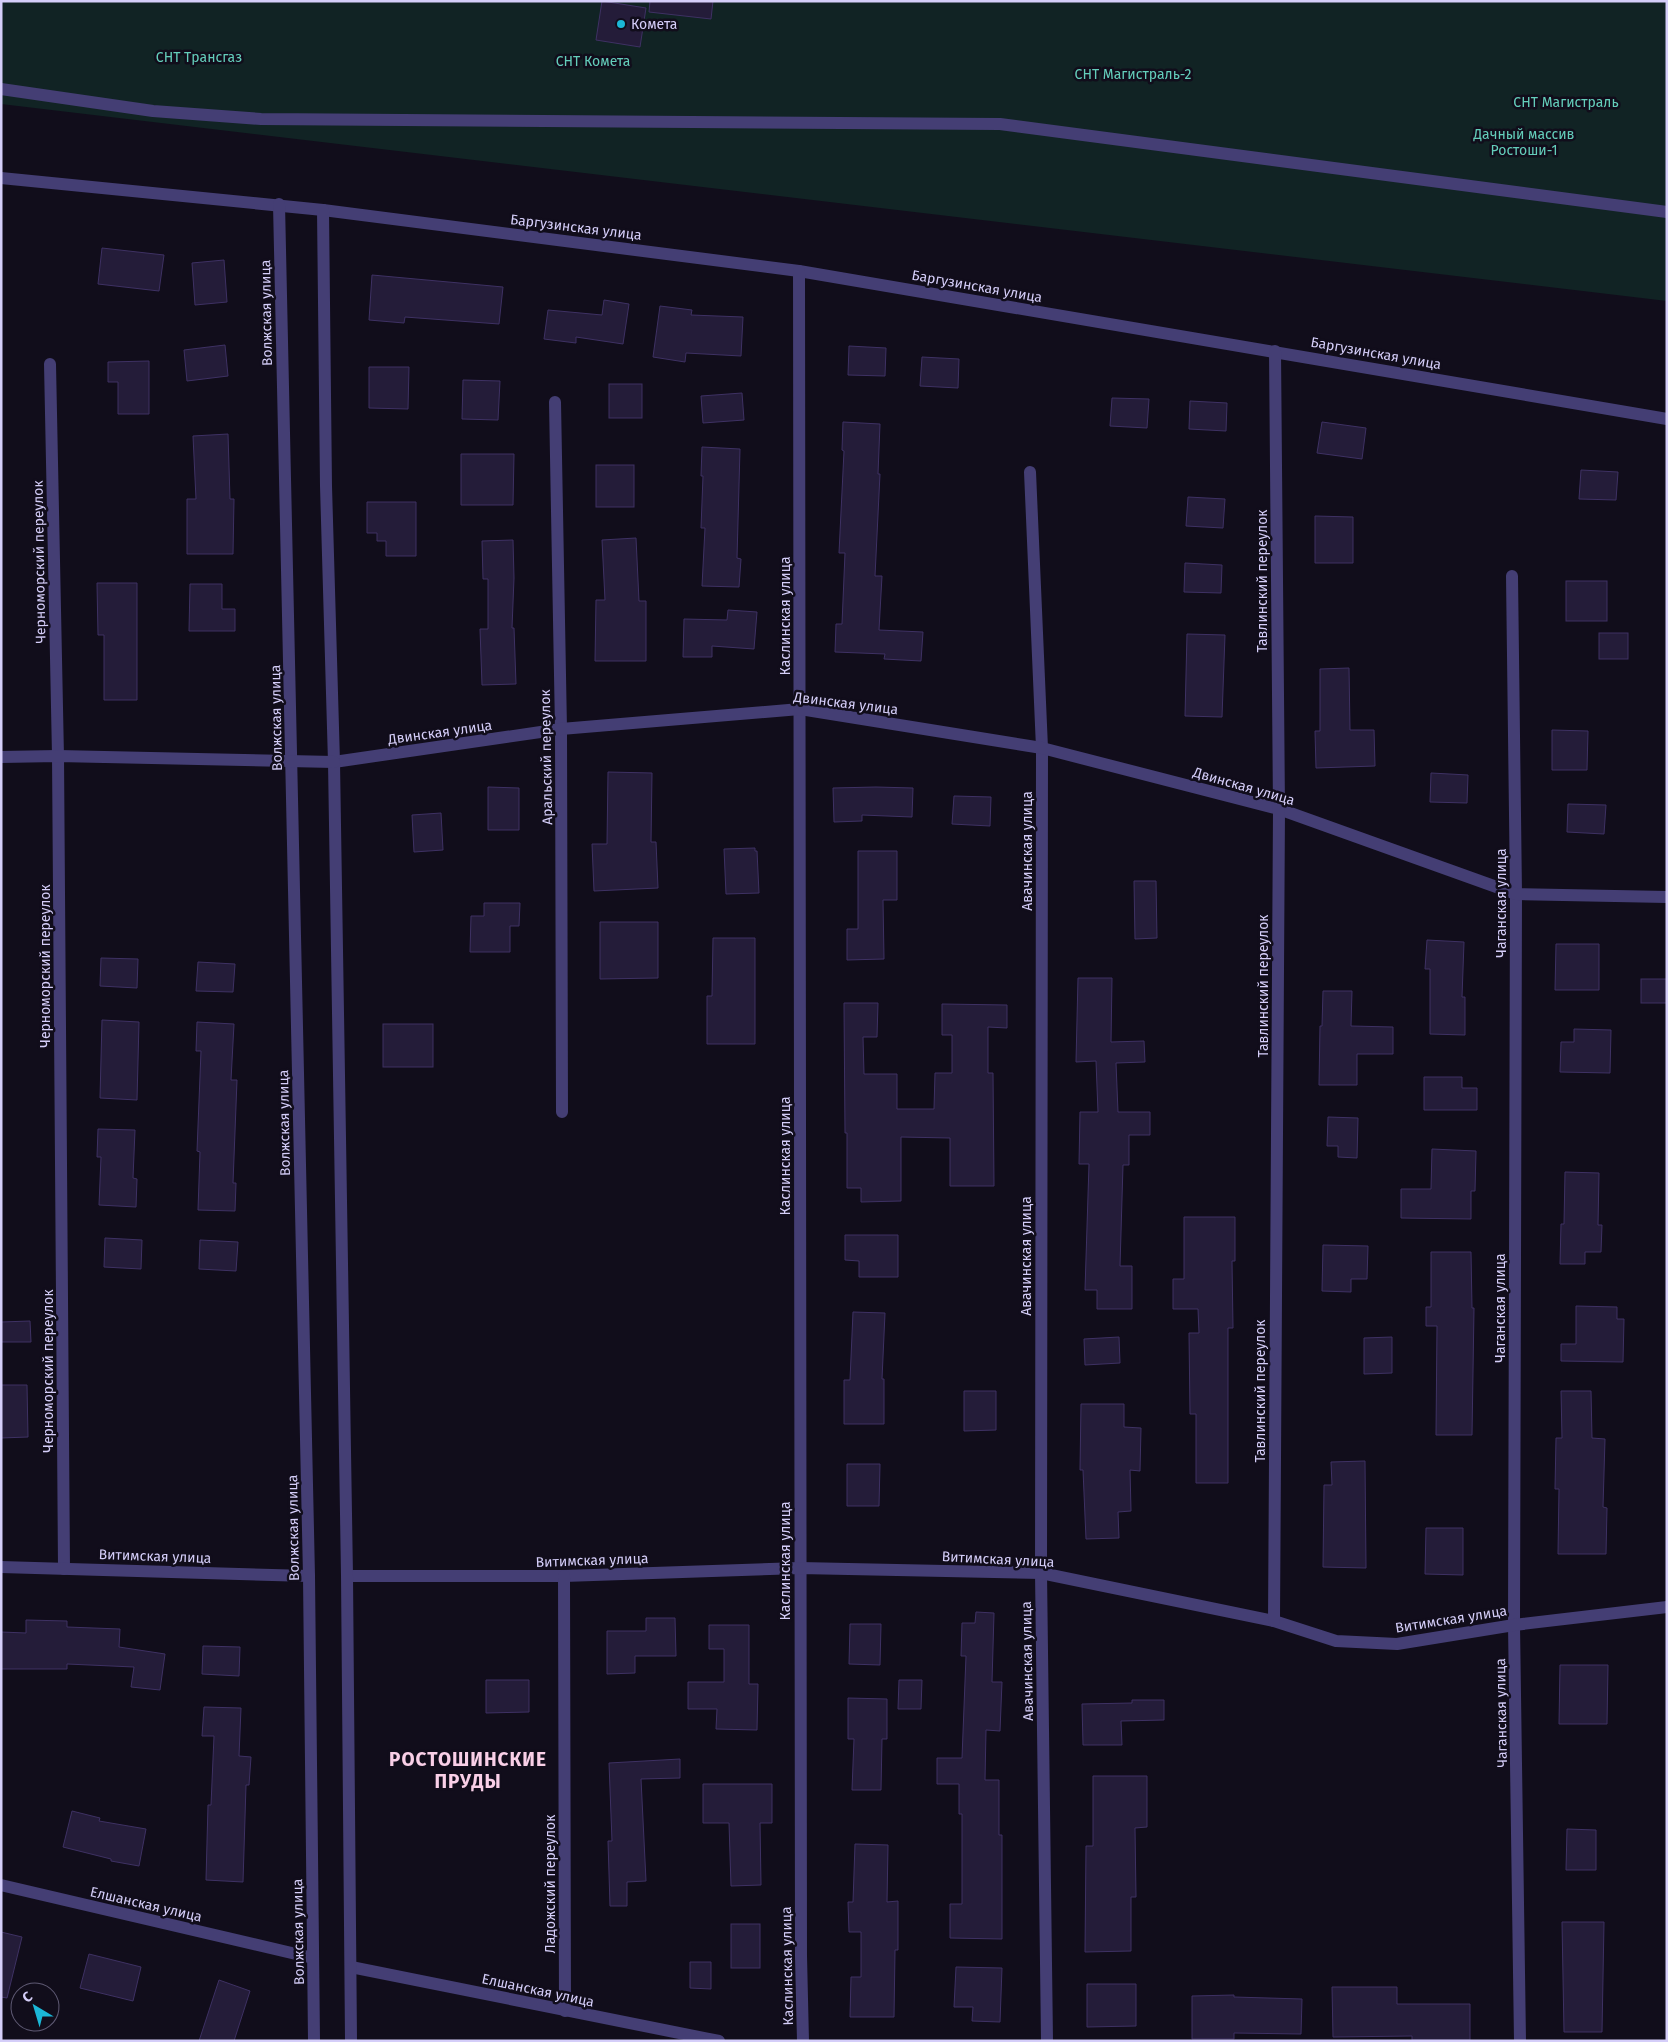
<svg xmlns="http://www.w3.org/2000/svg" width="1668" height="2042" font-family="'Fira Sans',sans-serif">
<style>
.green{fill:#112324}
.building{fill:#241c39;stroke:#3e3163}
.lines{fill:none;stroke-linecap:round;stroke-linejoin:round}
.minor{stroke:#443e74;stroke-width:12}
.tertiary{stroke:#443e74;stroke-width:12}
.poi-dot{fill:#1bb7d7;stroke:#110d1b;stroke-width:2}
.labels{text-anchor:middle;stroke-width:5;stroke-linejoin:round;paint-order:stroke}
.poi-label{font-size:14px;fill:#d5cef9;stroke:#110d1b;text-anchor:start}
.park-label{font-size:14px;fill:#64cebb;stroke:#110d1b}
.street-label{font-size:14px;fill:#d5cef9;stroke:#110d1b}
.district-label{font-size:19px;font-weight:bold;letter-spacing:1px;fill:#f9cfe7;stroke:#110d1b}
</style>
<rect width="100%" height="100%" fill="#110d1b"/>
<polygon class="green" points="1,1 1667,1 1667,301 1,104"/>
<g class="building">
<polygon points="602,1 646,8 640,47 596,40"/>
<polygon points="650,1 713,1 711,19 649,12"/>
<polygon points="102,248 164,255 159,291 98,284"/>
<polygon points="224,260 227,302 195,305 192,263"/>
<polygon points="372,275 503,287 499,324 405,317 404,323 369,320"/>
<polygon points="604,300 629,304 623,344 576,337 576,343 544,339 548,310 602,315"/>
<polygon points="660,306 692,310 691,315 743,317 741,356 686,353 685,362 653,357"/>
<polygon points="225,345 228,376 187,381 184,350"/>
<polygon points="849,346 886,348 885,376 848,375"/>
<polygon points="922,357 959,359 958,388 920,386"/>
<polygon points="149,361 149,414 118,414 118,382 108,382 108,362"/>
<polygon points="369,367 409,367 408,409 369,408"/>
<polygon points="463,380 500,381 498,420 462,419"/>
<rect x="609" y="384" width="33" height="34"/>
<polygon points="742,393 744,420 703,423 701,396"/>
<polygon points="1112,398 1149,399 1147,428 1110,426"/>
<polygon points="1190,401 1227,403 1226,431 1189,429"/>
<polygon points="843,422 880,424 878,474 880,474 875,576 882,576 879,630 923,632 921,661 884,659 885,654 835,652 836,624 842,624 845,553 839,553 844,451 842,450"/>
<polygon points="1322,422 1366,428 1362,459 1317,453"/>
<polygon points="228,434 230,499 234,499 233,554 187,554 187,499 196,499 193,436"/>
<polygon points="702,447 740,449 737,558 741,559 739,587 702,586 705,528 701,528 703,476 701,476"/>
<polygon points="461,454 514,454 513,505 461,505"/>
<rect x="596" y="465" width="38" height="42"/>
<polygon points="1581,470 1618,472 1616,500 1579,499"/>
<polygon points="1188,497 1225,499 1223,528 1186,526"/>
<polygon points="367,502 416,502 416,556 386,556 386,541 377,541 377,533 367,533"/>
<polygon points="1315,516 1353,517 1353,563 1315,563"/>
<polygon points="636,538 639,601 646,601 646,661 595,661 596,600 605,600 602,540"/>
<polygon points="513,540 514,578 512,628 514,628 516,684 482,685 480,629 488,629 488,579 483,579 482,541"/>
<polygon points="1185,563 1222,565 1221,593 1184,592"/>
<rect x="1566" y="581" width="41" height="40"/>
<polygon points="97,583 137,583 137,700 104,700 104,635 98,635"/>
<polygon points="190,584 222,584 222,609 235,609 235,631 189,631"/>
<polygon points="728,610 757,612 754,649 712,646 712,657 683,657 684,619 727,620"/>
<rect x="1599" y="633" width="29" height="26"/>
<polygon points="1187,634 1225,635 1222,717 1185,716"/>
<polygon points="1349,668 1350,730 1374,730 1375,766 1316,768 1315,731 1320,731 1320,669"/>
<polygon points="1552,730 1588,731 1587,770 1552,770"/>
<polygon points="608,772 652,773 651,842 656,842 658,888 594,891 592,844 607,844"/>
<polygon points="1431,773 1468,775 1467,803 1430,802"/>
<polygon points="488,787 519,788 519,830 488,830"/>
<polygon points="876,787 913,788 912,817 862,815 862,821 834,822 833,788"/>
<polygon points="954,796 991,797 990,826 952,824"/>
<polygon points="1568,804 1606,805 1604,834 1567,832"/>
<polygon points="441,813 443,850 414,852 412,815"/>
<polygon points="755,848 755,851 757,851 759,893 726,894 724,849"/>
<polygon points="858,851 897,851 897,900 883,900 884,959 847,960 847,929 858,929"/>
<polygon points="1134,881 1156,881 1157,938 1135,939"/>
<polygon points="484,903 520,903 519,926 510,926 510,952 470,952 471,916 484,916"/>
<polygon points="600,922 658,922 658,978 600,979"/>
<polygon points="713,938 755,938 755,1044 707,1044 707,996 712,996"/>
<polygon points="1427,940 1464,942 1462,997 1465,997 1465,1035 1430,1034 1430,969 1425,969"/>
<polygon points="1556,944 1599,944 1599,990 1555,990"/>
<polygon points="101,958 138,959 137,988 100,986"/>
<polygon points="198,962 235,964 233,992 196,991"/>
<polygon points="1078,978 1112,978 1111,1042 1144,1041 1145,1062 1116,1063 1118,1112 1150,1112 1150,1135 1129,1135 1129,1165 1123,1165 1120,1266 1132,1266 1132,1309 1097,1309 1097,1290 1085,1290 1089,1164 1079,1164 1080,1112 1098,1112 1096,1061 1076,1062"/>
<rect x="1641" y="979" width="26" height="24"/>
<polygon points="1323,991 1352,991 1351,1026 1393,1027 1393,1054 1357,1054 1357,1085 1319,1085 1320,1026 1322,1026"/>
<polygon points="844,1003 878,1003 877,1037 863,1037 864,1074 897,1074 897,1109 934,1109 935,1073 952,1073 952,1035 942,1035 942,1004 1007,1005 1007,1028 988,1027 988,1073 993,1073 994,1186 950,1186 950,1138 901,1137 901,1201 861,1202 861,1188 847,1188 847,1133 845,1133"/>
<polygon points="102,1020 139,1022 137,1100 100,1098"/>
<polygon points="197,1022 234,1024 231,1080 237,1080 233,1183 236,1183 235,1211 198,1210 200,1152 197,1151 201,1051 196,1051"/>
<rect x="383" y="1024" width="50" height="43"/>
<polygon points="1574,1029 1611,1030 1610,1073 1560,1072 1561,1042 1574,1042"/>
<polygon points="1424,1077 1462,1077 1462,1088 1477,1088 1477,1110 1424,1110"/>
<polygon points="1328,1117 1358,1118 1357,1158 1338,1157 1338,1146 1327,1146"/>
<polygon points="98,1129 135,1130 133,1178 137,1179 136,1207 99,1205 101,1157 97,1157"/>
<polygon points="1432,1149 1476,1151 1475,1191 1471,1191 1471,1219 1401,1218 1401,1189 1431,1189"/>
<polygon points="1565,1172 1599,1173 1598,1225 1602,1225 1601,1252 1585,1252 1585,1264 1560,1264 1561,1224 1564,1224"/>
<polygon points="1184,1217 1235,1217 1235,1261 1232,1261 1233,1328 1228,1328 1228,1483 1196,1483 1196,1414 1190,1414 1189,1333 1199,1333 1198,1309 1173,1309 1173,1279 1184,1279"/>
<polygon points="845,1235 898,1235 898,1277 859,1277 859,1261 845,1260"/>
<polygon points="105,1238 142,1240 141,1269 104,1267"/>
<polygon points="200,1240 238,1242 236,1271 199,1269"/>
<polygon points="1323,1245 1368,1246 1367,1279 1351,1279 1351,1292 1322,1291"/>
<polygon points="1431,1252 1471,1252 1472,1308 1474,1308 1472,1435 1436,1435 1437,1326 1426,1326 1426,1307 1431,1307"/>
<polygon points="1576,1306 1617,1307 1617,1319 1624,1319 1623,1362 1561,1361 1561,1344 1576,1344"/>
<polygon points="853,1312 885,1313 882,1379 884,1379 884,1424 844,1424 844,1380 850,1380"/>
<polygon points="30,1321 31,1342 1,1342 1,1322"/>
<polygon points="1119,1337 1120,1363 1085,1365 1084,1339"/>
<polygon points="1392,1337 1392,1373 1364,1374 1364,1338"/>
<polygon points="1,1385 27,1385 28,1437 1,1438"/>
<polygon points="964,1391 996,1391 996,1430 964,1431"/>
<polygon points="1561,1391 1591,1391 1592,1438 1605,1439 1603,1507 1607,1508 1606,1554 1558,1554 1559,1489 1555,1489 1556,1438 1562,1438"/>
<polygon points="1081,1404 1124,1404 1124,1427 1141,1428 1140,1471 1130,1470 1131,1511 1118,1512 1119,1538 1086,1539 1083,1470 1080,1470"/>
<polygon points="1365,1461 1366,1568 1323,1567 1324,1485 1332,1485 1331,1462"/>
<polygon points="847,1464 880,1464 879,1506 847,1506"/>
<polygon points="1426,1528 1463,1528 1463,1575 1425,1574"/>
<polygon points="976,1612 994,1613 992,1682 1002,1682 1000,1731 986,1730 985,1780 999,1780 999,1835 1002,1835 1002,1939 950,1938 950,1904 962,1904 962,1814 959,1814 959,1784 937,1784 937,1758 962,1758 966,1656 961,1656 962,1623 975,1623"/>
<polygon points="646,1618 675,1618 676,1656 635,1656 635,1673 607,1674 607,1631 646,1631"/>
<polygon points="26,1620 67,1621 67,1627 120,1629 119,1647 165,1654 160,1690 131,1687 134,1667 67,1664 67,1669 1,1669 1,1632 26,1633"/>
<polygon points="850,1624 881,1624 880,1665 849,1664"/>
<polygon points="709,1625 749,1625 749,1684 758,1684 757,1730 716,1729 717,1709 688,1709 688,1682 724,1682 724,1649 709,1649"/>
<polygon points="203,1646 240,1647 239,1676 202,1674"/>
<polygon points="1560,1665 1608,1665 1607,1724 1559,1724"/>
<polygon points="486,1680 529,1680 529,1712 486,1713"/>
<polygon points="899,1680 922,1680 921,1709 898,1709"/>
<polygon points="848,1698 887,1699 887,1739 882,1739 881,1790 852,1790 854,1739 848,1739"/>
<polygon points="1132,1700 1164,1700 1164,1720 1121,1721 1122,1745 1083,1745 1082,1704 1132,1703"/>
<polygon points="204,1707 241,1708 239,1756 251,1757 249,1785 246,1785 243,1882 206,1880 208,1805 211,1805 214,1736 202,1736"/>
<polygon points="680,1759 680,1778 641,1779 646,1881 627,1882 627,1906 610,1906 608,1841 612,1841 609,1763"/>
<polygon points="1093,1776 1147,1776 1147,1827 1135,1828 1136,1897 1131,1897 1131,1951 1085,1952 1086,1846 1093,1846"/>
<polygon points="703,1784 772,1784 772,1823 760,1823 761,1885 731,1886 729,1823 703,1823"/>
<polygon points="72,1811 100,1818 99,1821 146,1829 139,1866 111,1861 111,1859 63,1847"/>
<polygon points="1567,1829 1596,1830 1596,1870 1566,1870"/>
<polygon points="855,1844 888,1845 887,1902 898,1901 898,1950 895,1950 894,2017 850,2017 851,1977 861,1977 861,1932 849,1932 848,1902 853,1902"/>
<polygon points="1562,1922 1604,1922 1602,2032 1564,2032"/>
<rect x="731" y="1924" width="29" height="44"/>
<polygon points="1,1932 22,1937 7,1998 1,1997"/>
<polygon points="89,1954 141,1967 133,2001 80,1988"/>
<polygon points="690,1962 711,1962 711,1989 690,1988"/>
<polygon points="956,1967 1002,1968 1000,2022 972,2021 973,2007 954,2007"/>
<polygon points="219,1980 250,1991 234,2041 199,2041"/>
<polygon points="1087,1984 1136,1984 1136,2026 1087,2027"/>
<polygon points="1332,1987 1397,1987 1397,2004 1470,2004 1470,2040 1412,2040 1412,2036 1333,2037"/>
<polygon points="1234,1995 1234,1997 1302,1999 1301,2034 1234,2033 1234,2039 1192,2039 1192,1996"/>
</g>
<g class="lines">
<g class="minor">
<polyline points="1,89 153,111 261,119 1000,124 1667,212"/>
<polyline points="323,210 799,271 1667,419"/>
<polyline points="799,271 801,1956 803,2041"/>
<polyline points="50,364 58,756 64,1569"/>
<polyline points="555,402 561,729 562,1112"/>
<polyline points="1030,472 1042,748 1041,1573 1047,2041"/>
<polyline points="1512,576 1516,894 1514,1625 1520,2041"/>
<polyline points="334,762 561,729 800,709 1042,748 1279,809 1516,894 1667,897"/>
<polyline points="1,1567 309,1576"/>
<polyline points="347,1576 564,1576 800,1568 1041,1573 1274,1621 1336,1641 1397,1644 1514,1625 1667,1607"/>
<polyline points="564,1576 565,2011"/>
<polyline points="1274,1621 1279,809 1275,351"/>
<polyline points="1,1885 313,1958"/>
<polyline points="351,1967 719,2041"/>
</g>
<g class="tertiary">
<polyline points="1,178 323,210 326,486 334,762 347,1576 351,2041"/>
<polyline points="279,204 309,1576 314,2041"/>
<polyline points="1,757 58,756 334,762"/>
</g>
</g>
<circle class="poi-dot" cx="621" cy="24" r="5"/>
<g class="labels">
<g class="poi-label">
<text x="631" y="29">Комета</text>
</g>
<g class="park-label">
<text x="199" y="62">СНТ Трансгаз</text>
<text x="593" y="66">СНТ Комета</text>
<text x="1133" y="79">СНТ Магистраль-2</text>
<text x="1566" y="107">СНТ Магистраль</text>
<text x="1524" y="139">Дачный массив<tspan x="1524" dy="16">Ростоши-1</tspan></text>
</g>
<g class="street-label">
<text transform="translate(576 227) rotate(7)" y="5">Баргузинская улица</text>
<text transform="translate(977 286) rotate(10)" y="5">Баргузинская улица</text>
<text transform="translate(266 313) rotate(-91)" y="5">Волжская улица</text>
<text transform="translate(1376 353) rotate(10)" y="5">Баргузинская улица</text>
<text transform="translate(39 562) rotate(-91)" y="5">Черноморский переулок</text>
<text transform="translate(1262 581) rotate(-90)" y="5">Тавлинский переулок</text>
<text transform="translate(785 616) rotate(-90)" y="5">Каслинская улица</text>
<text transform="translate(846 703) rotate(7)" y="5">Двинская улица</text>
<text transform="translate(276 718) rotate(-91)" y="5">Волжская улица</text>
<text transform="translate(440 732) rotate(-8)" y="5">Двинская улица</text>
<text transform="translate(546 757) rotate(-91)" y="5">Аральский переулок</text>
<text transform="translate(1244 786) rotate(16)" y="5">Двинская улица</text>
<text transform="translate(1027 851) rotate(-90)" y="5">Авачинская улица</text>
<text transform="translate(1501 903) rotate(-90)" y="5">Чаганская улица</text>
<text transform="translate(45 966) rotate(-90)" y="5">Черноморский переулок</text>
<text transform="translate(1263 986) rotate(-90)" y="5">Тавлинский переулок</text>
<text transform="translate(284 1123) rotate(-91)" y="5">Волжская улица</text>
<text transform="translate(785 1156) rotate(-90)" y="5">Каслинская улица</text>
<text transform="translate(1026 1256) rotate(-90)" y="5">Авачинская улица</text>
<text transform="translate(1500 1308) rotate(-90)" y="5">Чаганская улица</text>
<text transform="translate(48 1371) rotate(-90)" y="5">Черноморский переулок</text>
<text transform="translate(1260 1391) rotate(-90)" y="5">Тавлинский переулок</text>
<text transform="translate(293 1528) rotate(-91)" y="5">Волжская улица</text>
<text transform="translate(155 1556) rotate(2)" y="5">Витимская улица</text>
<text transform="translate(998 1559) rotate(3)" y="5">Витимская улица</text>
<text transform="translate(592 1560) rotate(-2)" y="5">Витимская улица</text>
<text transform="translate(785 1561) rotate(-90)" y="5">Каслинская улица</text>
<text transform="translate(1451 1619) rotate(-9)" y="5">Витимская улица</text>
<text transform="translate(1027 1661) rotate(-91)" y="5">Авачинская улица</text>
<text transform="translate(1501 1713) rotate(-91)" y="5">Чаганская улица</text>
<text transform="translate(550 1884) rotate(-90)" y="5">Ладожский переулок</text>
<text transform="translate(146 1904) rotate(13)" y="5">Елшанская улица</text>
<text transform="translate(298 1932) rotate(-91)" y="5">Волжская улица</text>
<text transform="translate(787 1966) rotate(-91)" y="5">Каслинская улица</text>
<text transform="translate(538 1990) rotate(12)" y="5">Елшанская улица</text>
</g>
<g class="district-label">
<text x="468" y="1766">РОСТОШИНСКИЕ<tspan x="468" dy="22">ПРУДЫ</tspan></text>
</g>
</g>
<rect width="1668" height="2042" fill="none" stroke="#d5cef9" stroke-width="5"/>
<g transform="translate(35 2007) rotate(322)"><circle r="24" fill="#110d1b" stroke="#5f5a74"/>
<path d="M0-4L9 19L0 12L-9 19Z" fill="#1bb7d7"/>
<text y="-8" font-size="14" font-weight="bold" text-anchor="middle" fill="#d5cef9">С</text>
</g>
</svg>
